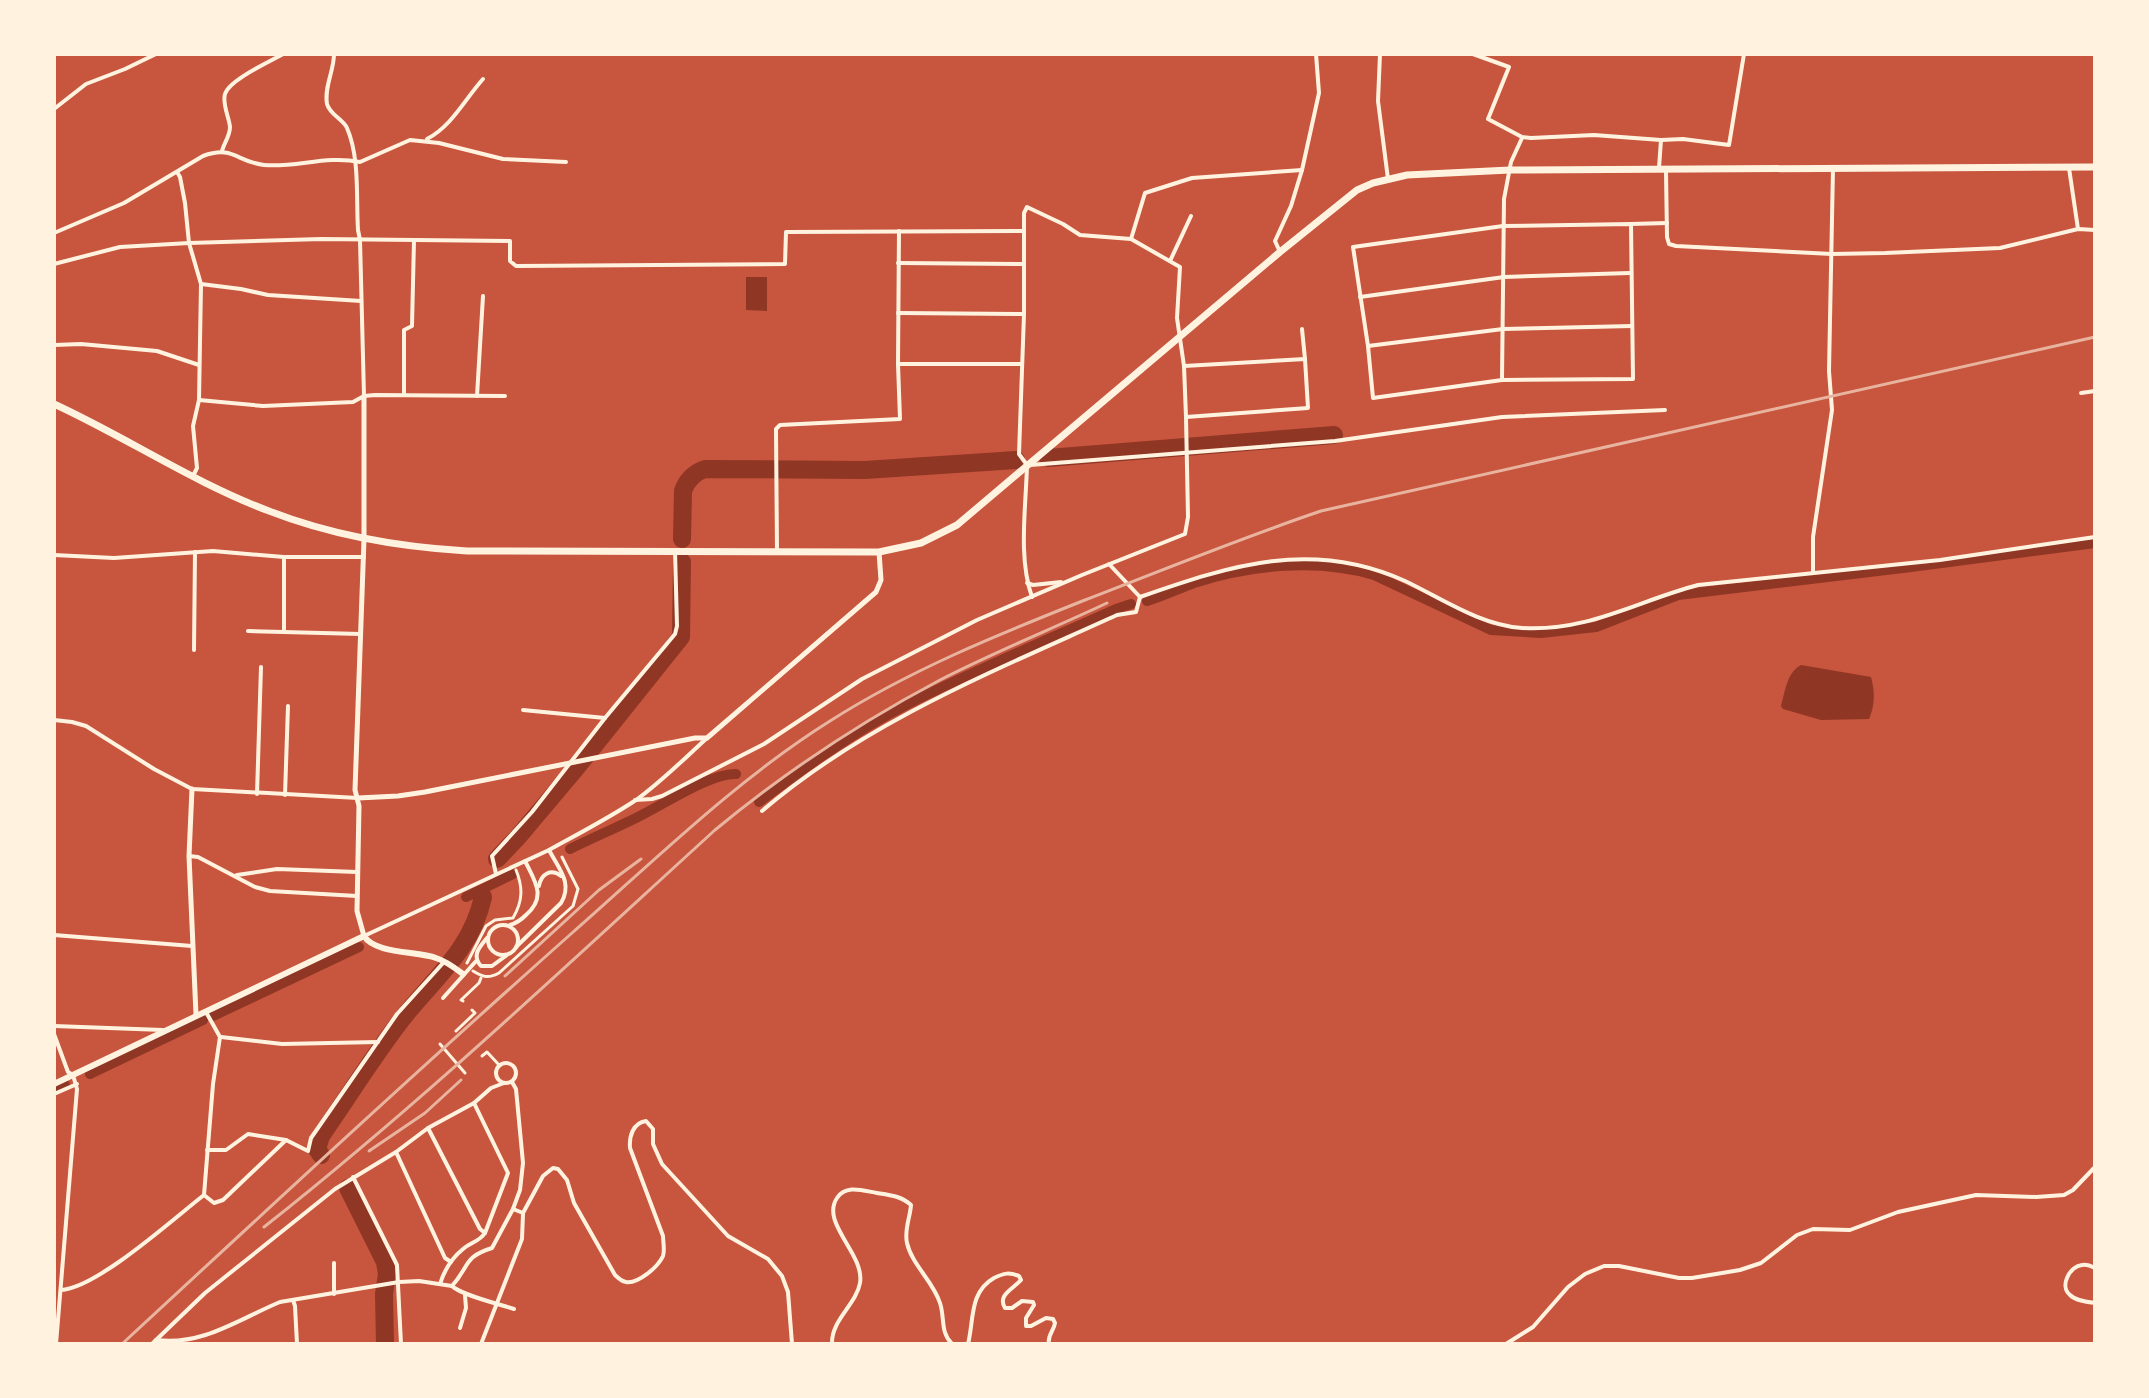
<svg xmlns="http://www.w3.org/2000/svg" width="2149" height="1398" font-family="'Work Sans',sans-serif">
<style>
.water{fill:#8f3625}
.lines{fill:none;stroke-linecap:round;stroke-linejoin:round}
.canal{stroke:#8f3625;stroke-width:10}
.river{stroke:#8f3625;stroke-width:18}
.pedestrian{stroke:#fff3e0;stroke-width:3}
.minor{stroke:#fff3e0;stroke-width:4}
.tertiary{stroke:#fff3e0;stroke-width:5}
.secondary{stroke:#fff3e0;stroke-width:6}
.primary{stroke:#fff3e0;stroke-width:7}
.rail{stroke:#e9b49f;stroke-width:3}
</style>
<rect width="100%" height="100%" fill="#c8553d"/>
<g class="water">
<polygon points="746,277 767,277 767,311 746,310"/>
<path d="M1801,665L1871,677C1875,691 1875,706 1869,719L1821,720L1783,709L1781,706C1785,692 1787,672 1801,665Z"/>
</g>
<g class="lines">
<g class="canal">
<path d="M1147,601C1163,596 1178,589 1194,583C1251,565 1317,558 1374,575L1491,630L1541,633L1596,627L1678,595L1911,567L2095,543"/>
<path d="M759,802C807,766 855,731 908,704C976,670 1047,640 1116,609L1131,604"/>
<path d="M570,849C592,838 616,828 638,817C663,805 710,773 736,774"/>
<polyline points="466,897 513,874"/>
<polyline points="213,1016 359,947"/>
<polyline points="90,1074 203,1020"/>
<polyline points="54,1090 65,1085"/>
</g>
<g class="river">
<polyline points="1048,458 1334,435"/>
<path d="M682,539L683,491C686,481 695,472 705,469L865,470L1016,460"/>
<polyline points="497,859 518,837 577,767 681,637 682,562"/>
<path d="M321,1155L317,1149L321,1136C349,1096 375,1053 406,1014C437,976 472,948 483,897"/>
<polyline points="348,1188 385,1262 387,1274 384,1294 385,1344"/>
</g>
<g class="pedestrian">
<path d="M467,963L486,926L495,920L513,918C523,901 523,887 516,870"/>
<path d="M473,971C483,977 488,979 499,973L573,906L578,889L562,857"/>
<polyline points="463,1001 461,1000 479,983 481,978"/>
<polyline points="456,1031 475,1013 472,1010"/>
<polyline points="440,1044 465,1073"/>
<polyline points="482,1056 487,1052 500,1066"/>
</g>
<g class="minor">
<path d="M334,54C334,71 324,87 327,104C330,115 343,119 347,128C360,158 356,198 358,230L360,240L364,396"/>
<polyline points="1380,54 1378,101 1388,179"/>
<polyline points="1473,54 1509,67 1488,119 1522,137 1531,138 1594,135 1661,140 1659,168"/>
<polyline points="54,109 86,84 125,69 156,54"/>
<path d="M427,139C452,126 465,99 483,79"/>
<polyline points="1661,140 1683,139 1729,145 1744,54"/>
<path d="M222,151C224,143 230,136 230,127C229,117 222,104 225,94C229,80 269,62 283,54"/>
<polyline points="2069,168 2078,229"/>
<polyline points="1302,170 1319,93 1316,54"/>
<polyline points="1666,171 1667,237 1669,244 1676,246 1832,254 1885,253 2000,248 2078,229 2095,230"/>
<polyline points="177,172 180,177 185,203 189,243 201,284 199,400 193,426 197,468 193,476"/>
<polygon points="1631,224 1633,379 1502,380 1373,398 1368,346 1353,247 1503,226"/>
<polyline points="1631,224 1667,223"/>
<polyline points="899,231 898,364 1022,364"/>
<path d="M54,233L124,203L203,156C233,145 237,162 264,165C296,168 326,155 360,162L410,140L439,143L503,159L566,162"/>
<polyline points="1170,261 1191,216"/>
<polyline points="898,263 1024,264"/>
<polyline points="54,264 120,247 189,243 321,239 510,241 510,261 516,266 785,264 786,232 1024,231"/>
<polyline points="201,284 241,289 268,295 361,301"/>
<polyline points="1360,297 1504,277 1630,273"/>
<polyline points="898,313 1024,314"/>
<polyline points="1302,329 1305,359"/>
<polyline points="54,345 81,344 157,351 199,365"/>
<polyline points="1368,346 1503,329 1632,326"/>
<polyline points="1184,366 1305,359 1308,408 1186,417"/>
<polyline points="1502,380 1504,199 1511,162 1522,138"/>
<polyline points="2081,393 2095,391"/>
<polyline points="404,395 404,330 412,326 414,240"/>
<polyline points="477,396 483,296"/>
<polyline points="199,400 263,406 353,402 364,396 375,395 505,396"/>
<polyline points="1030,465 1335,441 1502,417 1665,410"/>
<polyline points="777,551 776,429 780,425 900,419 898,364"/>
<polyline points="54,555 114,558 213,551 284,557 364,557"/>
<polyline points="284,558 284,632"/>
<polyline points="1109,564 1140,597"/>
<polyline points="1813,573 1813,537 1832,410 1829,371 1833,168"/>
<polyline points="1027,583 1033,585 1061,582"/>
<path d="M1032,597C1018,558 1026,507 1027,465L1019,454L1024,314V213L1027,207L1063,224L1080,235L1131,239L1145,193L1192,178L1302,170L1291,206L1275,241L1280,252"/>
<path d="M1140,597C1231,565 1312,539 1405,581C1443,599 1480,625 1522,628C1588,632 1637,601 1698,585L1940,560L2095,537"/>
<polyline points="248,631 361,634"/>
<polyline points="194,650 195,552"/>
<polyline points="523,710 605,718"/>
<polyline points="54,720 72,722 86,726 154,769 192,789 358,798"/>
<polyline points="257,794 261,667"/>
<polyline points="285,795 288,706"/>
<polyline points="635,800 652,799 662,796 764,744 862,679 977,620 1082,575 1185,534 1188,517 1186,417 1184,366 1177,318 1180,267 1131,239"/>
<path d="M762,811C866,722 994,671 1117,615L1136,612L1140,597"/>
<polyline points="189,856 198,857 255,887 270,891 357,896"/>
<polyline points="496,874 492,856 532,812 605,718 675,634 677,626 675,551"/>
<polyline points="237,875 277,869 357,872"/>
<path d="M539,886C541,874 551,868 561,876"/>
<path d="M510,925C517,923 521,920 526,915C547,897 535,881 525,861"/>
<circle cx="503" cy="940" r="15"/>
<polyline points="54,935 192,946"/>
<path d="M364,936L549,850C578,834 609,818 636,800C661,782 684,759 707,738"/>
<path d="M487,938C480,947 471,955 481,966H492L507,955"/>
<path d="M516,947L561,903C573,883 559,869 549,850"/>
<polyline points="443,998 477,960"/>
<polyline points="54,1026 163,1030"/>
<polyline points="54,1034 68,1072 73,1075 77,1089 56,1344"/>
<polyline points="221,1037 282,1044 378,1042"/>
<circle cx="506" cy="1073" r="10"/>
<polyline points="54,1094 77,1084"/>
<polyline points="428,1128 480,1229 485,1233"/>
<polyline points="207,1150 226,1150 248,1134 286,1140 308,1151 311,1138 397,1014 444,962"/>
<polyline points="396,1152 445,1258 451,1262"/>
<polyline points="353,1177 397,1265 401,1344"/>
<polyline points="204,1195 214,1203 223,1200 286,1140"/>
<path d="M513,1209L523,1213L543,1176L553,1168L558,1169L567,1180L574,1203L615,1275C618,1278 621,1281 626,1282C638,1284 658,1267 663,1256C665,1250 663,1242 663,1236L630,1148C629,1136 633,1123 646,1121L653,1129V1144L662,1164L728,1236L768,1259L782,1276L788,1292L792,1344"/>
<polyline points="334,1263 334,1294"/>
<path d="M2095,1268C2091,1266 2087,1264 2082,1265C2070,1266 2059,1286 2070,1295C2076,1301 2087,1302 2095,1303"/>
<path d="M440,1284C444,1271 452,1258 463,1249C471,1242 479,1242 485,1233L508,1173L474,1103"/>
<path d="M452,1286C461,1295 499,1304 514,1309"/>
<path d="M61,1290C97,1288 173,1219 204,1195L213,1084L220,1037L206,1012"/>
<polyline points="293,1300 295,1306 297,1344"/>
<polyline points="460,1328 466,1308 465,1295"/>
<polyline points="156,1340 205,1293 335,1189 396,1152 428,1128 474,1103 491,1088 504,1083"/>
<path d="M152,1344L156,1340C203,1346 239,1319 280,1302L399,1282L419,1281L452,1286C470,1266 463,1257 492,1248L513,1209L520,1190L523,1163L516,1089L512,1082"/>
<polyline points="481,1344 522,1239 523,1214"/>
<path d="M832,1344C831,1320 856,1305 860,1283C865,1254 820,1223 837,1198C846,1184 864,1191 877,1193C890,1195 901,1196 911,1205C910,1218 904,1230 907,1243C912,1265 933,1281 940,1303C945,1318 940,1332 952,1344"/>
<path d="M968,1344C974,1321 969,1292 994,1278C1004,1273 1009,1272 1019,1276L1021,1280C1013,1289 997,1295 1005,1308H1012L1022,1301L1033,1302L1034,1305L1026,1318V1326H1031L1046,1318L1053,1319L1055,1323C1054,1331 1047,1335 1049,1344"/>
<polyline points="1506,1344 1533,1327 1568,1287 1585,1274 1604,1266 1619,1266 1679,1278 1692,1278 1740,1270 1761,1263 1797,1235 1813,1229 1850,1230 1898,1212 1976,1195 2036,1197 2064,1195 2073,1190 2095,1167"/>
</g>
<g class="tertiary">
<polyline points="192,789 189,856 196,1015"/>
<polyline points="358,798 398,796 425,792 695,738 707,738 876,592 881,580 879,552"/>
<polyline points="364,936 357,911 359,806 355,790 364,539 364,396"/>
</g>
<path class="secondary" d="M54,1084L364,936C375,954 417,951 436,958C446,961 455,968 463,974"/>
<path class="primary" d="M54,404C126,437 194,483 269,511C333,536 399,547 467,551L879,552L921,543L957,525L1280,252L1357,190L1373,183L1407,175L1510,170L2095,167"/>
<g class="rail">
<polyline points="505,976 599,890 641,859"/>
<polyline points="369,1151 425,1113 461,1080"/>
<path d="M264,1227C421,1103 567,965 715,830C785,772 859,723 940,680C994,652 1052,629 1107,603"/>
<path d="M122,1344C271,1206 420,1068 572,933C655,860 736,780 830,721C910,670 997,635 1085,600C1163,570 1241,538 1321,511L2095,337"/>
</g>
</g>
<rect width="2149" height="1398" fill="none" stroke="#fff3e0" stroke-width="112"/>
</svg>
